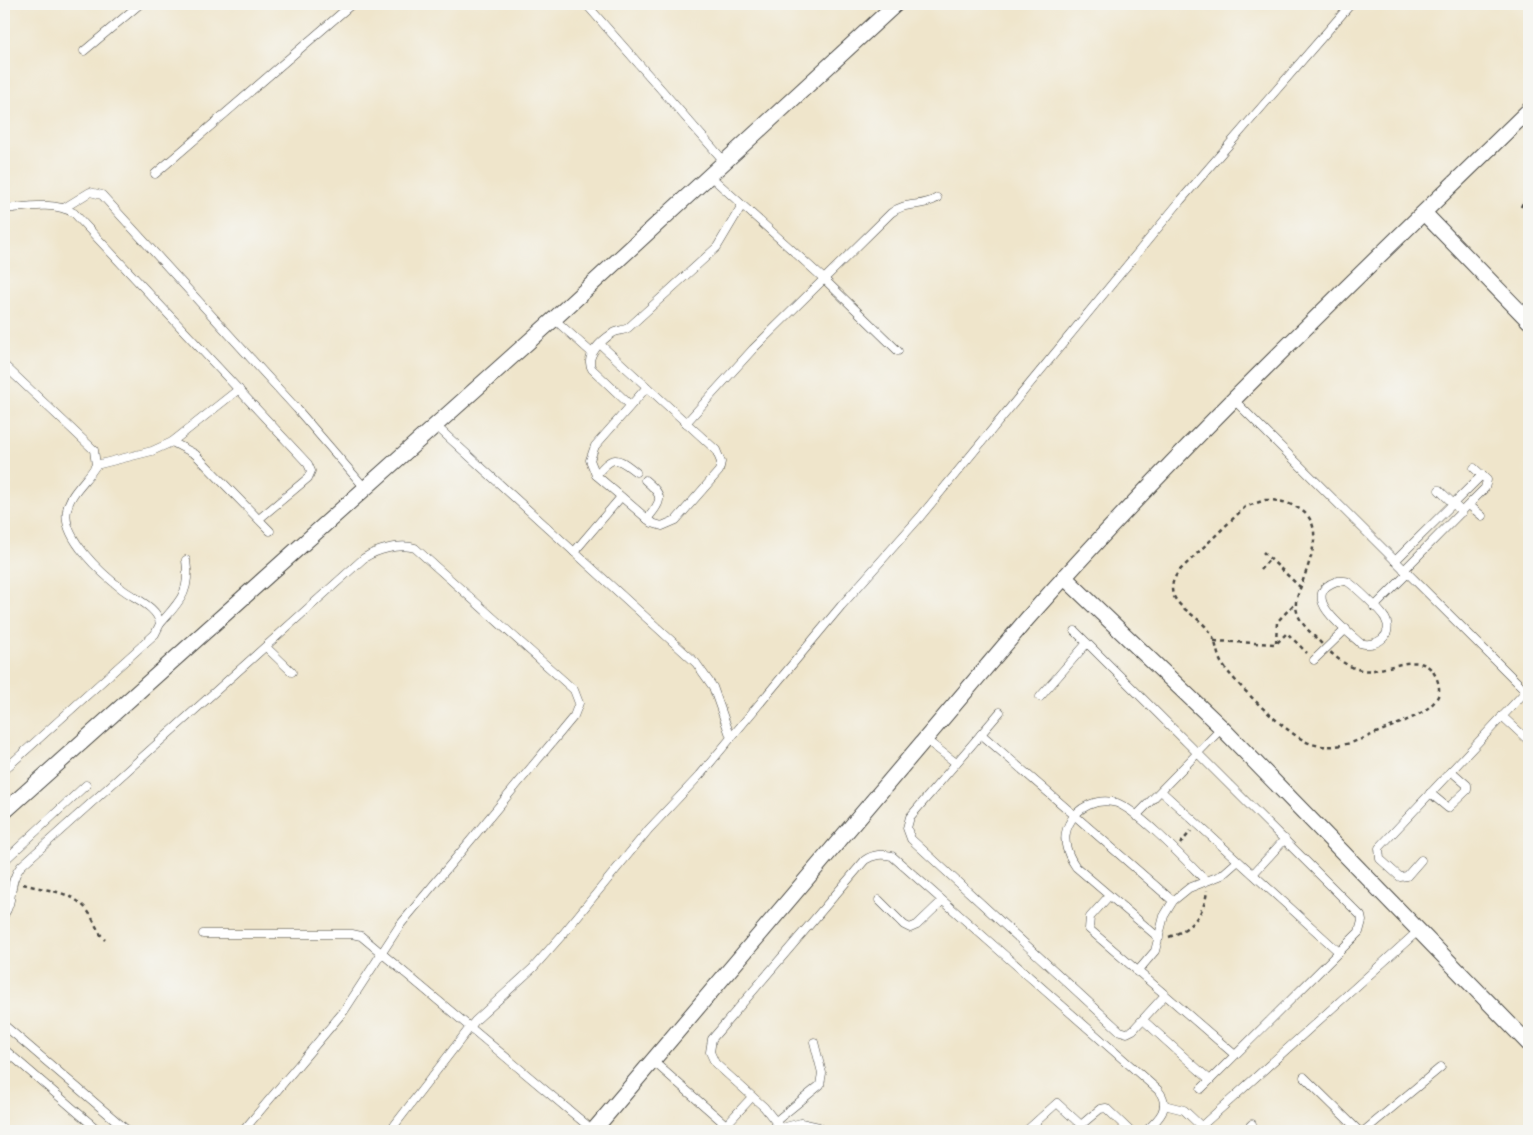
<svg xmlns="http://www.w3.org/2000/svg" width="1533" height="1135" font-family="Sriracha,sans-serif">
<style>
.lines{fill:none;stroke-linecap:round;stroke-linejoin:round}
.lane-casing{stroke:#484743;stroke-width:9}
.street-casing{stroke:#484743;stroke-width:17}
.path{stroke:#484743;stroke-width:2.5;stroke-dasharray:4 4;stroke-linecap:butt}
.lane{stroke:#fff;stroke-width:8}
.street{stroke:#fff;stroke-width:15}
</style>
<rect width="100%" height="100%" fill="#f6f6f2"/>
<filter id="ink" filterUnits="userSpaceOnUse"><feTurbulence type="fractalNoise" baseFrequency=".02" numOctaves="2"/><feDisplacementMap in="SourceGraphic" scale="10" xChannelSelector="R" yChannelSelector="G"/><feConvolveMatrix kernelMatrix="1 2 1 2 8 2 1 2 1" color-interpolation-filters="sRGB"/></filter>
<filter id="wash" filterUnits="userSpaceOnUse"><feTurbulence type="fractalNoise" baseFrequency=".0096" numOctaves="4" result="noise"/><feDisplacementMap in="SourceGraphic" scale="20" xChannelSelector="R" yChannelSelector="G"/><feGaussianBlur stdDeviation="1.12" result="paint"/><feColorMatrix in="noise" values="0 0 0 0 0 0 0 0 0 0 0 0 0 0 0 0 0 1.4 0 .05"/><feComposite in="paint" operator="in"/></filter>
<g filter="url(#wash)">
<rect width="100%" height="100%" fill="#efe5cb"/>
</g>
<g filter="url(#ink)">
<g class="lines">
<g class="lane-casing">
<g id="lane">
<polyline points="586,4 724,161"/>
<polyline points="84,51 140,4"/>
<polyline points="155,174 352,4"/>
<polyline points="709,175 823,278 898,351"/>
<polyline points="64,208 90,192 102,195 297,409 365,488"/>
<path d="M4,209C26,207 54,201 74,213L308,464L311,471L308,478L259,519"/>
<polyline points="554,319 592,353"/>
<polyline points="601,345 647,387"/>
<path d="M4,365L94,450L96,465C88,480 70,492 67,510C61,537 102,574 122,589C135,599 158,607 160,624L155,634L4,770"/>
<polygon points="647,387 716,450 721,462 719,471 676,520 662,526 652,523 596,475 590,460 595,446"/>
<polyline points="1234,400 1526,691"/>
<path d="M630,405L592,369C584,356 602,340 613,333C617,330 623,331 628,328L717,247L742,205"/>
<path d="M686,423L753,349L891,213C905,201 922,208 937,198"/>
<polyline points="435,425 696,663 713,687 731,738"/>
<polyline points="172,442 195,454 270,531"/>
<polyline points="96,465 152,451 172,442 239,389"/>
<path d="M596,475C613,455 616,456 636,472"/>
<path d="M645,480C664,496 663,500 647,519"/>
<polyline points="1439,490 1462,512"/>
<polyline points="1469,505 1482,516"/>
<polyline points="574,552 621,497"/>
<polyline points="1395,561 1482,475"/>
<polyline points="1404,570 1485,488 1487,480 1474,468"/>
<path d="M1337,581C1340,581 1345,580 1348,582C1356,587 1380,610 1385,618C1395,636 1375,648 1360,643C1345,629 1297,595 1337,581Z"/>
<polyline points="1374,607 1408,573"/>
<path d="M160,624C180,601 191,592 186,560"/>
<polyline points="1075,631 1361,916 1362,921 1359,932 1201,1089"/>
<polyline points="266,647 292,672"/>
<polyline points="1314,660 1346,629"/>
<polyline points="1040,697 1087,643"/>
<polyline points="1000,712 910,817 907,828 911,839 1120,1031 1127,1033 1133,1030 1165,995"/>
<polyline points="1502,716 1529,741"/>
<polyline points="981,734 1173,901"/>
<polyline points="925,739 956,763"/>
<polyline points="1161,791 1339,952"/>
<polyline points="1430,793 1448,808 1467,790 1467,785 1451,771"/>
<polyline points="1136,816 1222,728"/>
<polyline points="1421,860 1407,876 1400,877 1380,859 1379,848 1528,689"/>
<polyline points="4,861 86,785"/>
<polyline points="1253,874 1285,839"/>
<polyline points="1109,896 1090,917 1089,929 1235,1055"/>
<polyline points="879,900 904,925 910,928 917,925 942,901"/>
<path d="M4,915C15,899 7,884 21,866L364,558C376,550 400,543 415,548L574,690L579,703L574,716L400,925L344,1011L243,1131"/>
<polyline points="203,934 352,934 361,936 594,1131"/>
<path d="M1159,938L1076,867C1067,854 1061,839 1069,824C1077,807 1098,797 1117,803C1140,812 1187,862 1206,881"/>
<polyline points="1137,972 1155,951 1164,916 1173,901 1189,888 1222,875 1238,861"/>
<polyline points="1143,1020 1210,1080"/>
<polyline points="4,1025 128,1131"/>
<polyline points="4,1049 99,1131"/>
<polyline points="654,1062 733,1131"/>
<polyline points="1304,1077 1359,1131"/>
<polyline points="1164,1105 1184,1110 1206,1131"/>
<polyline points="776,1121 820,1085 822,1073 814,1042"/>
<polyline points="726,1125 752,1097"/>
<polyline points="781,1128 801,1123 819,1127"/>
<polyline points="390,1131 475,1021 533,968 563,934 649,829 700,775 841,606 920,517 1181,200 1351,4"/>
<path d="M783,1131L764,1107L715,1063L710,1052L712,1039L865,860C874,854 882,854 892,856L1158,1090C1172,1107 1159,1119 1146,1131"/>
<polyline points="1026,1131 1057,1103 1081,1125 1100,1109 1106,1108 1130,1131"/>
<polyline points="1196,1131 1418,931"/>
<polyline points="1245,1131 1252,1124"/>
<polyline points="1364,1131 1441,1067"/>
</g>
</g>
<g class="street-casing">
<g id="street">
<polyline points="1424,213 1529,321"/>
<polyline points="1064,577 1222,728 1529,1044"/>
<polyline points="4,812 554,319 896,4"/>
<path d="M593,1131L1027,619C1185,440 1359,276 1529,110"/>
</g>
</g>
<g class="path">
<polyline points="1521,207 1529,190"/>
<path d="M1265,500C1278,500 1287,502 1298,508C1332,527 1303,572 1296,602C1295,617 1305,627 1315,637C1328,650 1342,666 1361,670C1385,675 1422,646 1436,677C1439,683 1440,690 1438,696C1431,712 1403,722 1388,728C1363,738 1339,752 1312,744C1290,738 1235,683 1222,664C1216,654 1217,641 1210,632C1196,611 1156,602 1179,571L1245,507Z"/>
<polyline points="1263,552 1300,587"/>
<polyline points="1260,570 1269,560"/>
<polyline points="1214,641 1276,644 1287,633 1307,653"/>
<polyline points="1276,643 1277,622 1296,602"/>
<polyline points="1180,844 1191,831"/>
<path d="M23,884C46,891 71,890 87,910C94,919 97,932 105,940"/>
<path d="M1169,937C1191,929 1205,914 1207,890"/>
</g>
<use href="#lane" class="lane"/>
<use href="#street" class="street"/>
</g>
</g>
<rect width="1533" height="1135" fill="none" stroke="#f6f6f2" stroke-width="20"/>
</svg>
